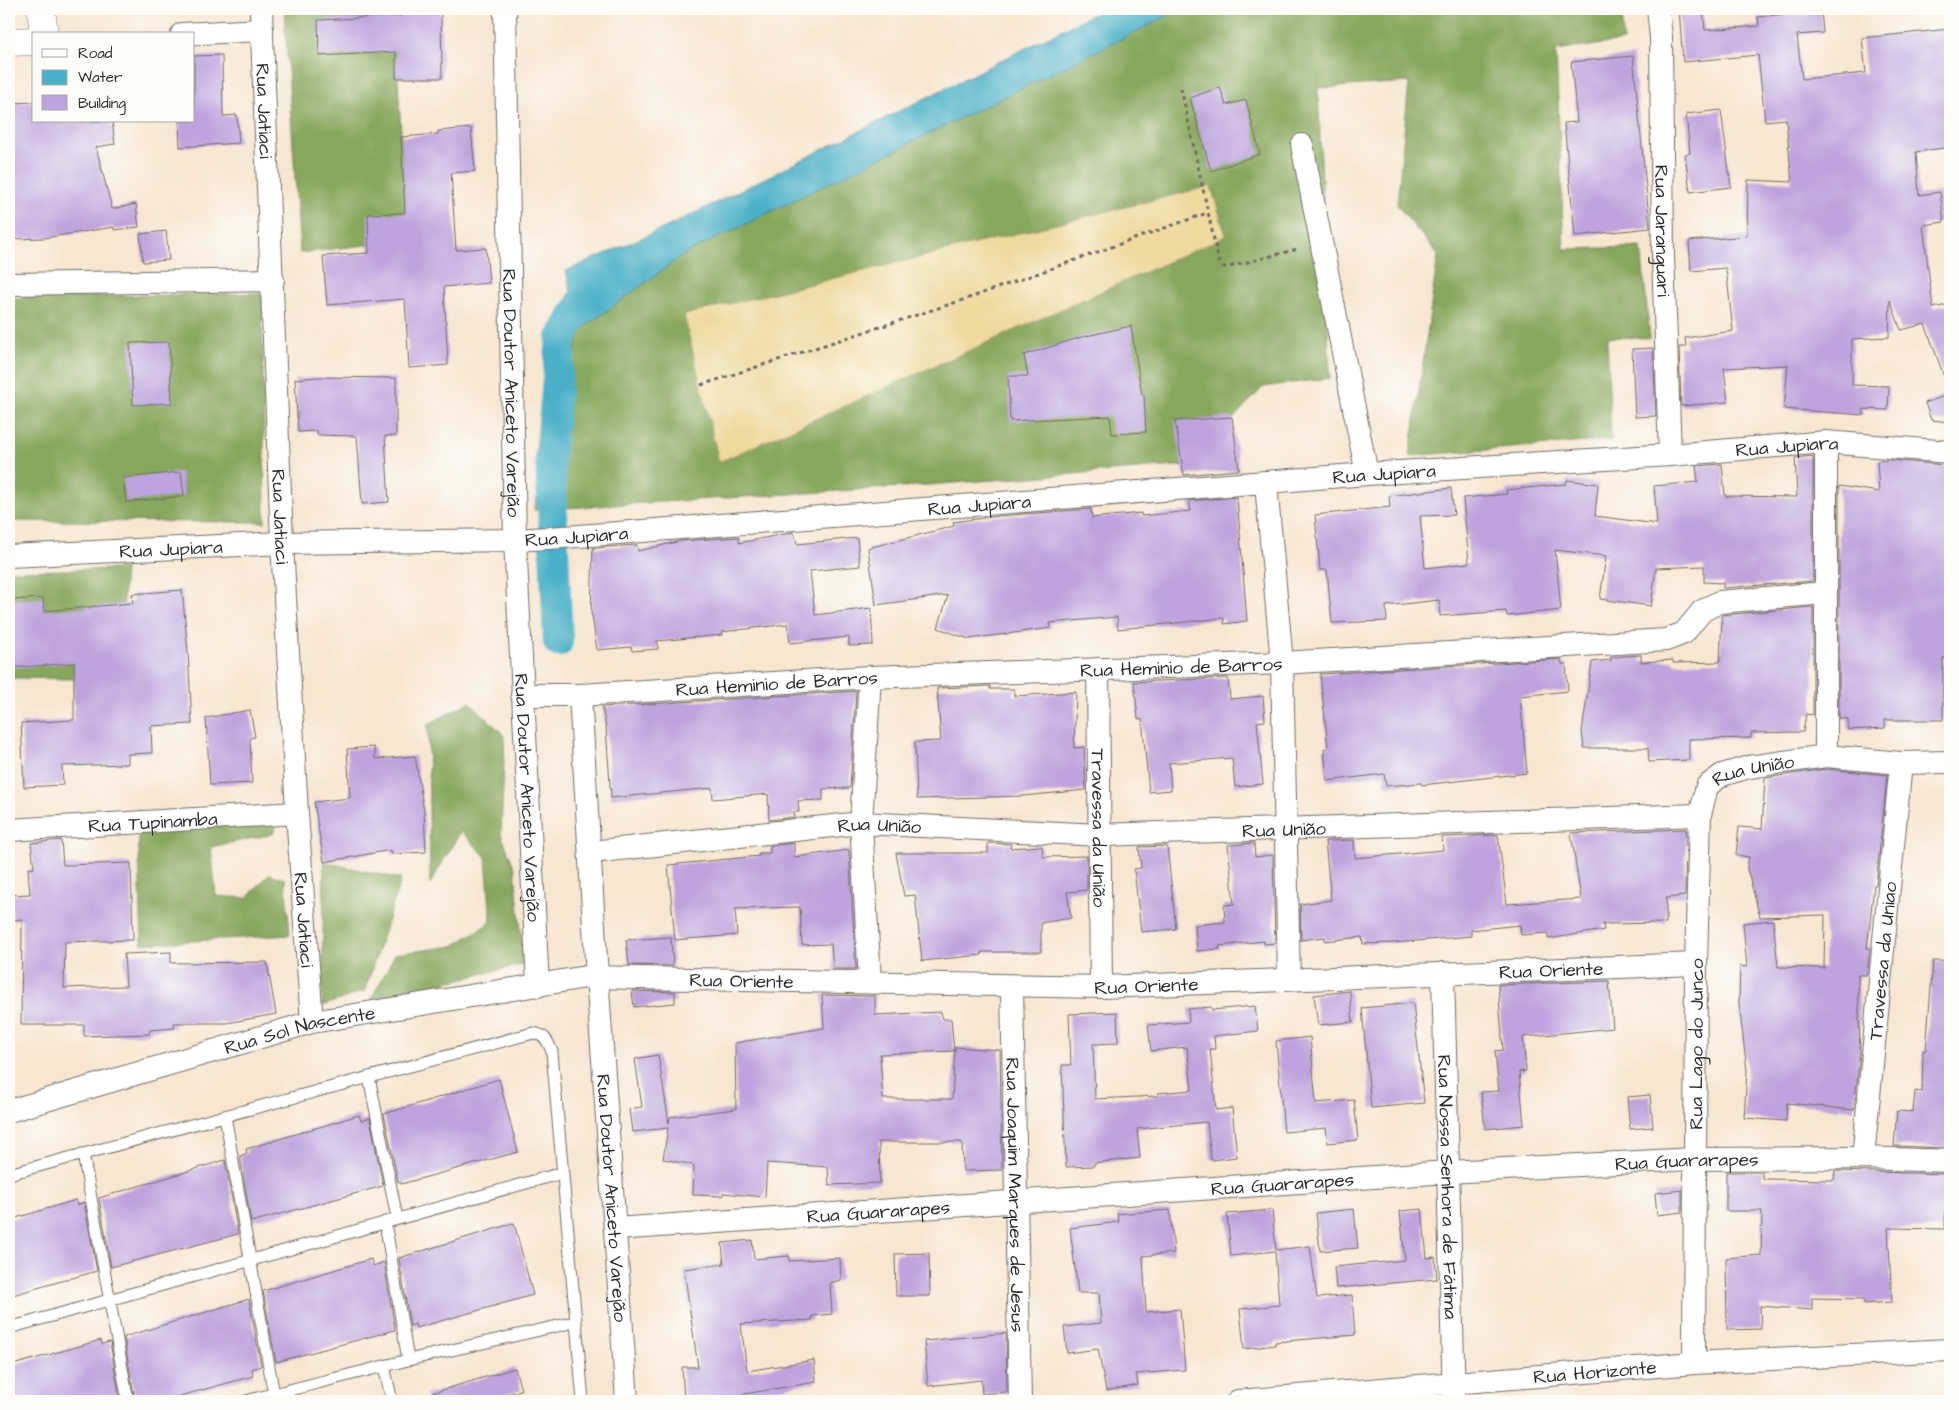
<svg xmlns="http://www.w3.org/2000/svg" width="1959" height="1410" font-family="'Architects Daughter',sans-serif">
<style>
.forest{fill:#86a75b;stroke:#586943}
.sand{fill:#eeda9e;stroke:#8c8264}
.water{fill:#49b0c8;stroke:#3a6e7a}
.lines{fill:none;stroke-linecap:round;stroke-linejoin:round}
.canal{stroke:#49b0c8;stroke-width:30}
.building{fill:#bea4de}
.lane-casing{stroke:#726c65;stroke-width:13}
.street-casing{stroke:#726c65;stroke-width:24}
.secondary-casing{stroke:#726c65;stroke-width:29}
.path{stroke:#726c65;stroke-width:3;stroke-dasharray:4 4;stroke-linecap:butt}
.lane{stroke:#fff;stroke-width:11}
.street{stroke:#fff;stroke-width:22}
.secondary{stroke:#fff;stroke-width:28}
.labels{text-anchor:middle;stroke-width:4.5;stroke-linejoin:round;paint-order:stroke}
.street-label{font-size:19px;fill:#2b2b2b;stroke:#fdfcf7}
</style>
<rect width="100%" height="100%" fill="#fdfcf7"/>
<filter id="ink" filterUnits="userSpaceOnUse"><feTurbulence type="fractalNoise" baseFrequency=".02" numOctaves="2"/><feDisplacementMap in="SourceGraphic" scale="10" xChannelSelector="R" yChannelSelector="G"/><feConvolveMatrix kernelMatrix="1 2 1 2 8 2 1 2 1" color-interpolation-filters="sRGB"/></filter>
<filter id="wash" filterUnits="userSpaceOnUse"><feTurbulence type="fractalNoise" baseFrequency=".0096" numOctaves="4" result="noise"/><feDisplacementMap in="SourceGraphic" scale="20" xChannelSelector="R" yChannelSelector="G"/><feGaussianBlur stdDeviation="1.12" result="paint"/><feColorMatrix in="noise" values="0 0 0 0 0 0 0 0 0 0 0 0 0 0 0 0 0 1.4 0 .05"/><feComposite in="paint" operator="in"/></filter>
<g filter="url(#wash)">
<rect width="100%" height="100%" fill="#f7e6d0"/>
<g class="forest">
<polygon points="284,9 394,9 407,240 300,253"/>
<polygon points="1169,9 1622,9 1623,41 1556,51 1564,249 1641,247 1650,338 1607,337 1611,440 1410,456 1438,255 1397,205 1409,82 1318,88 1330,378 1263,387 1189,465 902,487 534,510 580,330 685,254"/>
<polygon points="262,293 265,522 9,521 9,298"/>
<polygon points="125,569 123,604 77,608 81,650 78,679 9,678 9,571"/>
<polygon points="470,702 505,736 501,834 515,869 524,964 371,1000 395,954 453,946 491,922 486,857 461,831 430,884 428,724"/>
<polygon points="277,820 273,834 211,847 216,896 247,898 269,874 285,879 290,935 142,944 138,823"/>
<polygon points="324,862 401,879 365,991 322,1006"/>
</g>
<polygon class="sand" points="1211,186 1226,236 719,462 684,315"/>
<polygon class="water" points="1104,9 1182,9 685,254 580,330 566,271 671,225"/>
<g class="lines">
<polyline class="canal" points="558,642 550,455 561,338 592,284 598,280"/>
</g>
<g id="blocks">
<g class="building">
<polygon points="424,9 441,9 442,78 396,78 396,52 319,56 318,20 400,16 400,11"/>
<polygon points="1679,9 1703,9 1705,30 1759,26 1758,17 1821,10 1823,33 1797,35 1802,79 1866,73 1862,38 1950,29 1950,147 1916,152 1919,195 1940,192 1944,222 1923,225 1933,308 1947,305 1950,317 1950,385 1947,385 1925,324 1901,330 1890,300 1889,337 1852,339 1852,385 1889,386 1888,410 1863,409 1864,415 1784,409 1788,365 1724,368 1728,402 1681,406 1679,347 1686,347 1685,338 1733,331 1726,268 1691,271 1689,241 1747,236 1748,180 1792,182 1786,119 1765,121 1758,55 1683,62"/>
<polygon points="222,55 223,116 237,115 239,143 180,147 179,121 194,121 194,56"/>
<polygon points="1633,56 1650,228 1575,236 1564,123 1577,122 1571,62"/>
<polygon points="1220,87 1226,105 1246,100 1260,154 1211,171 1190,98"/>
<polygon points="34,102 34,121 112,121 115,144 96,147 112,209 136,204 139,227 114,230 114,227 44,238 12,239 9,178 14,177 11,103"/>
<polygon points="1721,110 1731,187 1690,192 1685,154 1690,153 1686,114"/>
<polygon points="471,128 475,171 451,173 456,250 486,248 489,283 444,287 448,365 409,368 405,299 327,305 323,256 369,253 368,214 405,213 401,137 438,134 438,131"/>
<polygon points="166,231 169,260 143,262 140,234"/>
<polygon points="1131,326 1142,395 1144,394 1146,432 1112,434 1110,416 1010,421 1008,376 1028,376 1024,355 1082,337"/>
<polygon points="169,342 172,403 133,405 130,343"/>
<polygon points="1653,348 1656,416 1635,417 1632,349"/>
<polygon points="318,377 396,378 396,436 385,436 389,502 362,504 357,436 317,435 317,431 298,432 295,379"/>
<polygon points="1950,394 1950,422 1931,420 1925,403"/>
<polygon points="1232,417 1239,470 1184,475 1175,421"/>
<polygon points="1813,456 1813,581 1723,588 1723,583 1704,582 1704,566 1656,568 1651,606 1600,599 1606,556 1555,550 1561,610 1507,616 1506,611 1440,616 1439,600 1386,606 1387,621 1332,623 1327,570 1320,570 1315,515 1390,507 1389,496 1451,488 1454,515 1420,516 1425,568 1469,563 1463,498 1507,494 1506,490 1566,484 1567,480 1598,484 1595,516 1657,524 1654,486 1698,482 1696,466 1722,464 1725,496 1797,497 1795,458"/>
<polygon points="1888,460 1946,465 1946,516 1950,516 1950,658 1943,658 1943,720 1885,720 1885,728 1848,730 1848,719 1839,718 1839,486 1879,492 1877,461"/>
<polygon points="181,472 184,496 126,502 123,478"/>
<polygon points="1237,497 1247,621 1224,624 1224,618 1118,629 1117,617 1050,623 1051,628 969,639 938,628 948,595 876,605 868,548 954,526 953,522 998,516 1091,509 1092,518 1141,513 1141,516 1191,511 1189,501"/>
<polygon points="794,532 797,544 857,538 860,566 810,571 815,615 871,608 873,645 849,646 849,637 790,643 788,624 721,632 722,635 657,641 658,649 632,651 631,647 597,650 592,615 591,615 593,548 637,545 638,551 681,541 739,537 739,543"/>
<polygon points="182,590 188,651 192,724 151,726 152,753 128,754 128,764 62,766 63,785 24,787 21,723 74,720 74,663 9,668 9,600 43,598 44,611 133,603 132,594"/>
<polygon points="1813,607 1813,715 1806,714 1803,732 1751,733 1751,738 1689,739 1689,760 1649,762 1648,748 1584,748 1582,732 1592,662 1611,660 1611,657 1641,655 1641,662 1673,660 1673,663 1720,662 1722,615"/>
<polygon points="1561,659 1562,664 1566,664 1568,691 1520,696 1527,773 1422,785 1421,783 1386,786 1384,774 1327,781 1324,749 1328,748 1320,674"/>
<polygon points="1228,678 1230,699 1263,696 1265,721 1257,722 1263,784 1235,787 1232,758 1169,763 1171,790 1149,792 1142,719 1138,719 1134,682"/>
<polygon points="990,686 990,689 1014,689 1014,696 1076,692 1074,748 1084,747 1086,790 1023,796 917,799 915,742 941,741 937,688"/>
<polygon points="856,691 850,788 823,789 823,800 798,801 799,812 793,812 794,817 769,820 768,794 713,799 712,788 611,798 606,728 602,707"/>
<polygon points="250,710 255,737 250,738 252,783 210,785 206,718"/>
<polygon points="374,747 375,759 415,756 424,812 426,852 391,854 391,850 324,862 314,802 350,798 347,749"/>
<polygon points="1826,769 1887,775 1876,885 1874,885 1867,948 1870,948 1867,975 1858,975 1860,1052 1854,1110 1787,1103 1786,1121 1744,1118 1747,1071 1739,1003 1740,966 1747,967 1743,923 1773,920 1778,967 1824,968 1825,915 1760,917 1747,868 1749,857 1736,855 1739,827 1762,829 1765,778"/>
<polygon points="1686,829 1685,896 1666,898 1666,923 1603,924 1604,930 1548,939 1548,933 1521,935 1520,925 1471,930 1471,936 1394,943 1363,944 1362,937 1325,941 1325,937 1301,940 1300,904 1331,900 1325,841 1354,840 1355,858 1443,850 1442,837 1498,835 1507,904 1581,899 1571,833"/>
<polygon points="61,840 63,865 131,863 133,940 65,942 64,988 126,986 124,954 171,952 171,963 267,962 276,1014 227,1023 174,1023 175,1028 150,1030 149,1034 84,1036 84,1025 21,1025 22,919 13,920 11,895 30,894 28,869 34,868 31,843"/>
<polygon points="794,843 794,857 849,850 856,969 833,969 831,944 802,945 800,907 735,909 737,935 675,940 668,865 759,856 759,853 770,853 770,846"/>
<polygon points="988,843 1011,844 1010,848 1042,846 1043,857 1087,856 1087,890 1067,892 1071,918 1041,923 1041,952 981,952 982,955 922,961 915,895 904,896 896,853 988,853"/>
<polygon points="1254,843 1255,857 1273,855 1275,943 1264,944 1264,941 1219,946 1220,949 1197,951 1195,925 1225,922 1224,905 1234,904 1228,845"/>
<polygon points="1167,846 1176,929 1141,932 1134,869 1141,868 1139,847"/>
<polygon points="671,937 673,966 629,965 626,940"/>
<polygon points="1933,961 1950,961 1950,1142 1946,1142 1946,1148 1894,1146 1897,1111 1913,1112 1915,1091 1922,1092 1923,1050 1926,1050"/>
<polygon points="1609,981 1613,1028 1523,1037 1526,1071 1519,1072 1524,1125 1485,1129 1481,1092 1499,1091 1495,1051 1503,1050 1498,985"/>
<polygon points="632,991 675,992 675,1003 634,1007"/>
<polygon points="1350,991 1353,1022 1318,1025 1314,995"/>
<polygon points="822,995 875,996 875,1015 941,1012 943,1019 951,1019 954,1051 880,1054 883,1099 952,1099 955,1047 1000,1050 1002,1170 963,1171 962,1142 879,1142 880,1183 829,1185 828,1167 767,1163 765,1197 723,1193 723,1196 693,1195 694,1165 663,1159 668,1128 632,1132 629,1109 642,1107 635,1059 658,1055 669,1123 670,1117 736,1109 735,1043 824,1028"/>
<polygon points="1413,1003 1424,1103 1371,1108 1362,1008"/>
<polygon points="1255,1006 1258,1031 1214,1036 1215,1049 1210,1049 1216,1110 1232,1108 1237,1157 1211,1160 1207,1122 1137,1129 1140,1158 1094,1163 1094,1166 1066,1167 1062,1065 1071,1065 1069,1014 1117,1012 1118,1043 1093,1044 1095,1099 1158,1096 1158,1093 1192,1090 1187,1047 1151,1051 1148,1025 1189,1022 1188,1009 1211,1007 1212,1010"/>
<polygon points="1310,1037 1316,1103 1354,1100 1358,1140 1328,1143 1326,1128 1284,1132 1276,1041"/>
<polygon points="499,1079 518,1152 401,1184 400,1182 398,1182 384,1114"/>
<polygon points="1650,1095 1653,1127 1630,1129 1627,1097"/>
<polygon points="359,1115 361,1121 370,1118 383,1186 251,1222 240,1156 247,1153 246,1149"/>
<polygon points="225,1160 238,1234 111,1267 99,1198"/>
<polygon points="1835,1171 1946,1174 1945,1229 1888,1228 1892,1302 1864,1304 1864,1299 1812,1298 1812,1310 1760,1306 1761,1329 1727,1330 1726,1258 1761,1255 1762,1211 1726,1211 1726,1172 1762,1172 1762,1179 1834,1180"/>
<polygon points="1682,1190 1682,1212 1657,1215 1655,1193"/>
<polygon points="76,1200 77,1205 84,1202 97,1271 9,1296 9,1220"/>
<polygon points="1354,1209 1358,1248 1320,1251 1316,1213"/>
<polygon points="1422,1209 1427,1258 1435,1257 1437,1279 1336,1288 1334,1267 1405,1260 1400,1211"/>
<polygon points="1170,1210 1174,1253 1143,1256 1146,1312 1180,1309 1185,1370 1136,1374 1138,1385 1106,1391 1098,1349 1067,1353 1064,1327 1101,1323 1099,1293 1078,1293 1070,1228 1119,1222 1117,1214"/>
<polygon points="1272,1210 1276,1250 1310,1246 1317,1298 1352,1295 1355,1335 1275,1342 1275,1345 1244,1349 1240,1309 1279,1305 1275,1251 1231,1256 1227,1214"/>
<polygon points="514,1223 533,1295 416,1328 415,1324 410,1326 399,1258"/>
<polygon points="752,1240 754,1259 789,1256 789,1261 840,1258 841,1280 830,1283 832,1314 812,1316 812,1320 741,1324 747,1371 814,1360 816,1382 726,1397 726,1401 684,1401 682,1367 698,1367 684,1269 724,1264 722,1243"/>
<polygon points="929,1253 930,1296 896,1296 895,1254"/>
<polygon points="371,1259 373,1266 384,1262 395,1330 276,1362 263,1291"/>
<polygon points="249,1299 261,1366 252,1369 253,1376 162,1401 135,1401 124,1337"/>
<polygon points="1006,1333 1007,1392 982,1394 981,1380 928,1386 924,1341"/>
<polygon points="101,1340 102,1344 110,1342 120,1401 9,1401 9,1366"/>
<polygon points="515,1368 521,1390 485,1401 427,1401 426,1395"/>
</g>
</g>
</g>
<g filter="url(#ink)">
<use href="#blocks" fill-opacity="0" stroke="#726c65" stroke-width="1"/>
<g class="lines">
<g class="lane-casing">
<g id="lane">
<polyline points="369,1077 397,1218"/>
<polyline points="225,1116 274,1395"/>
<polyline points="83,1154 128,1401"/>
<path d="M9,1174L533,1033C545,1035 548,1041 552,1052L583,1401"/>
<polyline points="385,1222 408,1360"/>
<polyline points="9,1328 562,1173"/>
<polyline points="384,1366 392,1401"/>
<polyline points="246,1401 408,1360 575,1322"/>
</g>
</g>
<g class="street-casing">
<g id="street">
<path id="s1" d="M261,9L282,543L297,813L312,1022"/>
<path id="s2" d="M505,9L515,540L538,986"/>
<path id="s3" d="M1658,9L1661,37L1663,256L1670,455"/>
<polyline points="182,34 262,30"/>
<polyline points="1302,145 1367,474"/>
<polyline points="9,284 273,280"/>
<polyline points="1266,484 1282,663 1289,979"/>
<path id="s4" d="M9,556L282,543L515,540L579,536L1367,474L1670,455L1826,442L1950,452"/>
<path id="s5" d="M1098,669L1101,987"/>
<path id="s6" d="M522,695H580L870,677L1282,663L1666,640L1684,633L1702,611L1719,602L1825,593"/>
<path id="s7" d="M580,695L597,976L627,1401"/>
<polyline points="1826,756 1826,442"/>
<path id="s8" d="M9,830L297,813"/>
<path id="s9" d="M591,852L861,823L1100,835L1700,815"/>
<path id="s10" d="M1443,973L1454,1401"/>
<polyline points="870,982 861,823 870,677"/>
<path id="s11" d="M1012,987L1020,1401"/>
<path id="s12" d="M9,1111L312,1022L586,977L1101,987L1696,964"/>
<path id="s13" d="M1863,1158L1901,763"/>
<path id="s14" d="M615,1229L1448,1172L1694,1159L1863,1158L1950,1161"/>
<path id="s15" d="M1694,1363L1696,964L1700,815L1707,786L1722,775L1749,767L1826,756L1901,763L1950,762"/>
<path id="s16" d="M1238,1401L1694,1363L1950,1350"/>
</g>
</g>
<g class="secondary-casing">
<g id="secondary">
<polyline points="41,9 44,34"/>
<polyline points="9,42 34,41"/>
</g>
</g>
<g class="path">
<polyline points="1181,88 1219,263 1223,267 1229,267 1298,249"/>
<polyline points="701,385 966,299 1207,213"/>
</g>
<use href="#lane" class="lane"/>
<use href="#street" class="street"/>
<use href="#secondary" class="secondary"/>
</g>
</g>
<g class="labels">
<g class="street-label">
<text dy="7" stroke="none"><textPath href="#s1" startOffset="102">Rua Jatiaci</textPath></text>
<text dy="7" stroke="none"><textPath href="#s3" startOffset="222">Rua Jaranguari</textPath></text>
<text dy="7" stroke="none"><textPath href="#s2" startOffset="384">Rua Doutor Aniceto Varejão</textPath></text>
<text dy="7" stroke="none"><textPath href="#s4" startOffset="1782">Rua Jupiara</textPath></text>
<text dy="7" stroke="none"><textPath href="#s4" startOffset="1378">Rua Jupiara</textPath></text>
<text dy="7" stroke="none"><textPath href="#s4" startOffset="972">Rua Jupiara</textPath></text>
<text dy="7" stroke="none"><textPath href="#s1" startOffset="508">Rua Jatiaci</textPath></text>
<text dy="7" stroke="none"><textPath href="#s4" startOffset="568">Rua Jupiara</textPath></text>
<text dy="7" stroke="none"><textPath href="#s4" startOffset="162">Rua Jupiara</textPath></text>
<text dy="7" stroke="none"><textPath href="#s6" startOffset="660">Rua Heminio de Barros</textPath></text>
<text dy="7" stroke="none"><textPath href="#s6" startOffset="255">Rua Heminio de Barros</textPath></text>
<text dy="7" stroke="none"><textPath href="#s15" startOffset="628">Rua União</textPath></text>
<text dy="7" stroke="none"><textPath href="#s2" startOffset="789">Rua Doutor Aniceto Varejão</textPath></text>
<text dy="7" stroke="none"><textPath href="#s8" startOffset="144">Rua Tupinamba</textPath></text>
<text dy="7" stroke="none"><textPath href="#s9" startOffset="290">Rua União</textPath></text>
<text dy="7" stroke="none"><textPath href="#s5" startOffset="159">Travessa da União</textPath></text>
<text dy="7" stroke="none"><textPath href="#s9" startOffset="695">Rua União</textPath></text>
<text dy="7" stroke="none"><textPath href="#s1" startOffset="912">Rua Jatiaci</textPath></text>
<text dy="7" stroke="none"><textPath href="#s13" startOffset="198">Travessa da Uniao</textPath></text>
<text dy="7" stroke="none"><textPath href="#s12" startOffset="1559">Rua Oriente</textPath></text>
<text dy="7" stroke="none"><textPath href="#s12" startOffset="749">Rua Oriente</textPath></text>
<text dy="7" stroke="none"><textPath href="#s12" startOffset="1154">Rua Oriente</textPath></text>
<text dy="7" stroke="none"><textPath href="#s12" startOffset="302">Rua Sol Nascente</textPath></text>
<text dy="7" stroke="none"><textPath href="#s15" startOffset="319">Rua Lago do Junco</textPath></text>
<text dy="7" stroke="none"><textPath href="#s14" startOffset="1074">Rua Guararapes</textPath></text>
<text dy="7" stroke="none"><textPath href="#s14" startOffset="669">Rua Guararapes</textPath></text>
<text dy="7" stroke="none"><textPath href="#s10" startOffset="214">Rua Nossa Senhora de Fátima</textPath></text>
<text dy="7" stroke="none"><textPath href="#s11" startOffset="208">Rua Joaquim Marques de Jesus</textPath></text>
<text dy="7" stroke="none"><textPath href="#s7" startOffset="504">Rua Doutor Aniceto Varejão</textPath></text>
<text dy="7" stroke="none"><textPath href="#s14" startOffset="264">Rua Guararapes</textPath></text>
<text dy="7" stroke="none"><textPath href="#s16" startOffset="358">Rua Horizonte</textPath></text>
</g>
</g>
<rect width="1959" height="1410" fill="none" stroke="#fdfcf7" stroke-width="30"/>
<rect x="32" y="32" width="162" height="90" fill="#fdfcf7" stroke="#a9a8a5"/>
<rect x="42" y="49" width="25" height="8" fill="#ffffff" stroke="#a9a8a5"/>
<text x="78" y="58" font-size="15" fill="#2b2b2b">Road</text>
<rect x="42" y="70" width="25" height="15" fill="#49b0c8" stroke="#a9a8a5"/>
<text x="78" y="82" font-size="15" fill="#2b2b2b">Water</text>
<rect x="42" y="95" width="25" height="15" fill="#bea4de" stroke="#a9a8a5"/>
<text x="78" y="108" font-size="15" fill="#2b2b2b">Building</text>
</svg>
